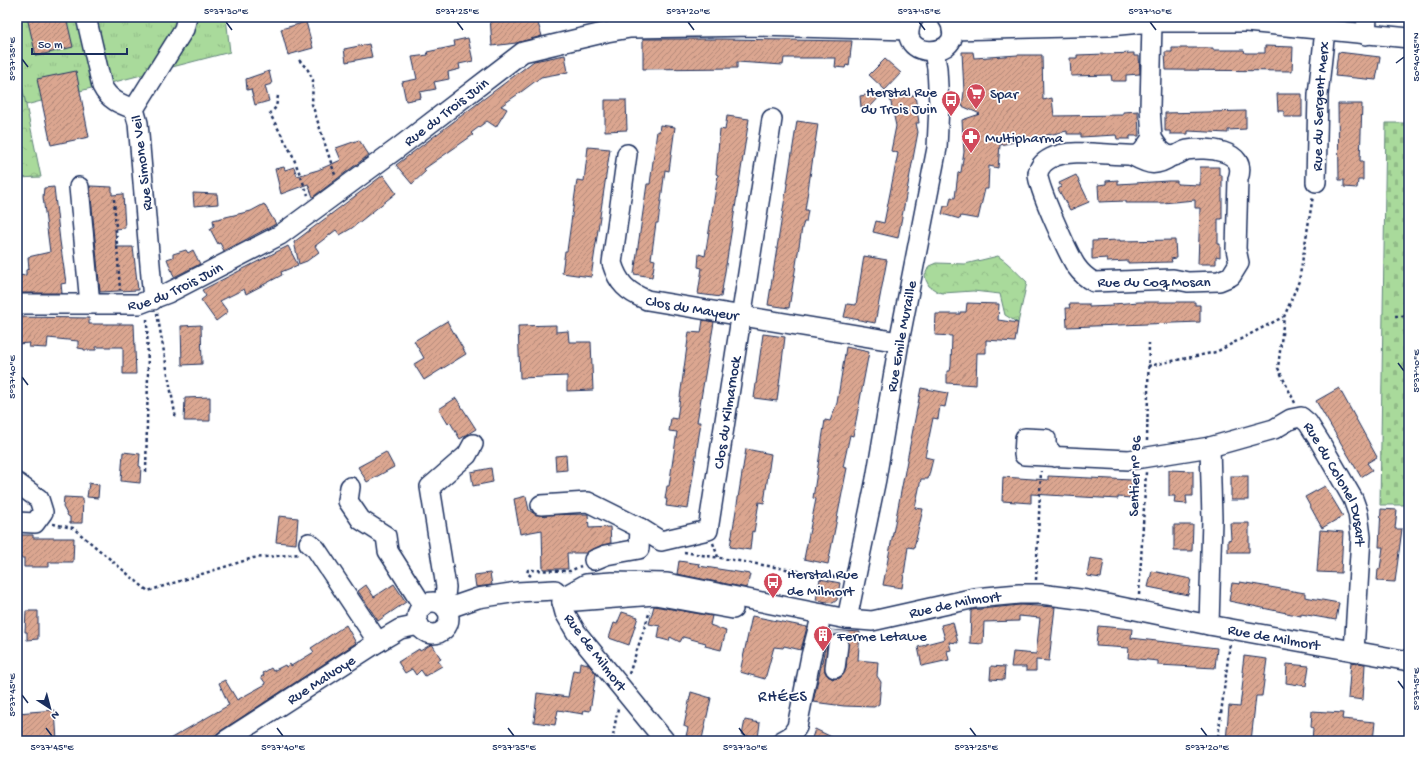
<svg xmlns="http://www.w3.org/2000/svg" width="1426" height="758" font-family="'Gochi Hand',sans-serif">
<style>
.grass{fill:url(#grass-tufts);stroke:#62847c}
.forest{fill:url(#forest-crowns);stroke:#62847c}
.cemetery{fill:url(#cemetery-stones);stroke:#62847c}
.building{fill:url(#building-hatch);stroke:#1b2f5e;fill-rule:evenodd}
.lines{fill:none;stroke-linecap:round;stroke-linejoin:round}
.minor-tunnel{stroke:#d1d5df;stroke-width:19;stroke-dasharray:19 10;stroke-linecap:butt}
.minor-casing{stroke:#1b2f5e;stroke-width:22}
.path{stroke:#1b2f5e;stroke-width:2.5;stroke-dasharray:3 3;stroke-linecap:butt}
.minor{stroke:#fff;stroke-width:19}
.ticks{fill:none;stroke:#1b2f5e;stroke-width:1.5}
.labels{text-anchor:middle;stroke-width:3.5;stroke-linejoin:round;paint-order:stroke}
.poi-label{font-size:15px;fill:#1b2f5e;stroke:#fff;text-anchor:start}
.street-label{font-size:15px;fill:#1b2f5e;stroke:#fff}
.neighbourhood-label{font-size:16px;letter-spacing:1px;fill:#1b2f5e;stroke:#fff}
.neatline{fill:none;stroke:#1b2f5e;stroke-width:1.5}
.ticks-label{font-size:10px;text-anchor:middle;fill:#1b2f5e}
</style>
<defs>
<pattern id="grass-tufts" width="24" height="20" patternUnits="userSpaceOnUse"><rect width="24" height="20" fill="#a9da9b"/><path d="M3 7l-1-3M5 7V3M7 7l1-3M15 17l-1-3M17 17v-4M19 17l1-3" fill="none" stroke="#91bb88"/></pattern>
<pattern id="forest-crowns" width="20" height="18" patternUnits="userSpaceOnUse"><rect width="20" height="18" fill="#a9da9b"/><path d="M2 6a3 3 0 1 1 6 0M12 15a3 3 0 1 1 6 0" fill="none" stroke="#91bb88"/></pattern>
<pattern id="cemetery-stones" width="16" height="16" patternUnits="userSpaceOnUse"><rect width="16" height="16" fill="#a9da9b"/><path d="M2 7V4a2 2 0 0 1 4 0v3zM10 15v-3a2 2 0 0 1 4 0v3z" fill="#91bb88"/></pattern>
<pattern id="building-hatch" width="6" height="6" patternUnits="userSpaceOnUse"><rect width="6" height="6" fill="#dba690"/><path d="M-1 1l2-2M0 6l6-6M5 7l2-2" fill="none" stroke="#b18879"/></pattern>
</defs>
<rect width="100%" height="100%" fill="#fff"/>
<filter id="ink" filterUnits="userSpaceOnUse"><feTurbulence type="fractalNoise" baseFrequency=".025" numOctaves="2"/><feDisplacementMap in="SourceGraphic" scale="8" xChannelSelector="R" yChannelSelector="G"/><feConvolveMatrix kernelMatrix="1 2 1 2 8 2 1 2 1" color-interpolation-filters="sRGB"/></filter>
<g filter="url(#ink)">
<polygon class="grass" points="17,17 226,17 230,52 26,105 17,63"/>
<g class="forest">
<polygon points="17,62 41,177 17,178"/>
<path d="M998,256C1009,263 1017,273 1027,282L1018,323L1005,315L1000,294L973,291L943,293L938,292L929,286L926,280L925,275L929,266L936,263L965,264Z"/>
</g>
<polygon class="cemetery" points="1386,123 1409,123 1409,505 1380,505"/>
<g class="building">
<polygon points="27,17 66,17 73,47 36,56"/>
<polygon points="490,17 536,17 542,36 516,43 492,46"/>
<polygon points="306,22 313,48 288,55 281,29"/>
<polygon points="468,38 473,61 459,64 460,69 448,72 449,79 434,82 436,89 420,92 421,98 406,101 402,82 417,79 412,57 428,55 427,52 455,46 454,41"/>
<polygon points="643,39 723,39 852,41 849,66 846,65 845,68 835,67 836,58 784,58 783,65 737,62 737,68 643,69"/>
<polygon points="369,44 372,57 346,62 344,49"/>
<polygon points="1265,46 1293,47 1292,71 1166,70 1165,52 1172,52 1172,48 1213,48 1213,50 1244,50 1245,53 1265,53"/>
<polygon points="962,52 973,52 974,58 1018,55 1042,55 1043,100 1052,98 1054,116 1123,115 1123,112 1138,111 1139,136 1130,136 1130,139 1117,139 1116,135 1081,137 1081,134 1067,134 1067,131 1000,145 998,168 989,166 988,189 985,189 978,219 961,216 960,219 942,214 944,206 949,206 951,197 955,198 958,173 961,172 964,152 962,120 980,114 962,106 964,92"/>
<polygon points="1338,52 1380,57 1376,80 1335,76"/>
<polygon points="1134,53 1134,56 1139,56 1140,74 1126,75 1126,81 1112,81 1111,75 1071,76 1070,58 1077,58 1077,55"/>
<polygon points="565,55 568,72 541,77 521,92 501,106 507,109 496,127 487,121 471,133 473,135 424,169 426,171 412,184 396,165 534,61"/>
<polygon points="885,59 901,73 885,90 869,75"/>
<polygon points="76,71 89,137 51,145 37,79"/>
<polygon points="269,71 272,84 265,86 269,101 255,105 251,89 247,90 246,79"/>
<polygon points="884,92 871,106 861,107 860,96"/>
<polygon points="1277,94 1302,94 1302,117 1284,117 1284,111 1278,111"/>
<polygon points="915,95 919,123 916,123 918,132 898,238 873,232 876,221 884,223 898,153 891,151 896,126 890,98"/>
<polygon points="605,100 626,100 627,130 605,131"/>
<polygon points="1338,104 1362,104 1360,161 1363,161 1363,180 1358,180 1357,188 1344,187 1344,180 1339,180"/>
<polygon points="1246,111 1246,129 1228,130 1228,133 1188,131 1188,134 1170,134 1170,131 1165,131 1165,113"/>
<polygon points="727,116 749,119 721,297 698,294 702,268 698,267 699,254 705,256 718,175 716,174 720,129 725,130"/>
<polygon points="797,121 818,124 805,210 808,210 806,222 804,222 802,228 789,308 768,305"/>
<polygon points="660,125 675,127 669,171 665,170 658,223 656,223 651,259 655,260 652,277 634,274 647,184 650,184 657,131 659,132"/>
<polygon points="359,140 369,155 313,197 308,184 281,194 275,169 284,167 285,170 294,167 297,176 318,170 341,160 336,148"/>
<polygon points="588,147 610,149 591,277 562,273 565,251 567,251 577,180 584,181"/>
<polygon points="1200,167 1219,167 1219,175 1222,175 1222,219 1218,219 1218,244 1220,244 1220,257 1216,256 1216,264 1198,264 1200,208 1195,208 1195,200 1163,203 1126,203 1126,201 1099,202 1098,185 1106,184 1106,181 1118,180 1118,184 1168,181 1177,181 1177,184 1200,185"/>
<polygon points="383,175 396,193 352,228 340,235 336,230 315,246 319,252 307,261 299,264 294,242"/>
<polygon points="1076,175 1089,202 1070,210 1058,189 1061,187 1059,183"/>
<polygon points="90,186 112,187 112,195 123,194 125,228 115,229 116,247 133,247 138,290 100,292"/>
<polygon points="54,187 60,241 66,283 61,284 62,293 17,293 17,276 26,275 26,270 29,269 28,257 50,252 43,197 44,188"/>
<polygon points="193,193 217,194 218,204 194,206"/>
<polygon points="264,204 276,224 224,251 220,243 218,244 210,229 214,226 213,220 251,211"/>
<polygon points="1120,240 1120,241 1175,240 1176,258 1171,259 1172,262 1128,263 1128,261 1107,262 1107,258 1092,259 1092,241"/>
<polygon points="288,246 298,265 281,272 282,275 246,294 244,289 220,301 228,312 216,321 201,300 206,296 202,290"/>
<polygon points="186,250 188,253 193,250 200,264 174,277 167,259 173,257 173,254"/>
<polygon points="864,256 887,260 875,323 844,317 847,304 856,305"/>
<polygon points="1139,302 1195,302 1195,305 1200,305 1200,322 1067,327 1066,308 1070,308 1069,304 1089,304 1089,307 1113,306 1113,304"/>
<polygon points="967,303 999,304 998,320 1018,323 1015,342 986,340 986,353 977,353 976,385 947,383 947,371 950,371 951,366 952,336 935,335 936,314 960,314 960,312 966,312"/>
<polygon points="17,317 89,318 89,324 134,324 136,374 123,374 123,347 96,347 96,350 84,350 84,349 78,348 78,341 48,338 47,348 29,347 30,343 17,344"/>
<polygon points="703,320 714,322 697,422 701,422 688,509 666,506 667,499 665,499 667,486 669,486 677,432 669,431 671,418 677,419 689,332 701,333"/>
<polygon points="447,321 466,354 424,380 414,364 424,358 414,341"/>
<polygon points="201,325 202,364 182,365 181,326"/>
<polygon points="556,325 556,332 568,331 569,342 591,342 593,390 567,391 567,376 520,378 518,326"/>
<polygon points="763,334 785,337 777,401 754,398"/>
<polygon points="846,347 869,352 855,426 853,436 850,435 843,467 847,468 828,564 804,559 816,499 813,498 825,420 830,421 837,403"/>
<polygon points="921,388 948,393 945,407 940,406 938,419 933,418 925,457 933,459 928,479 921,479 915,508 923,509 914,548 908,547 902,588 883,585"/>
<polygon points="1339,388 1377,457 1367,463 1372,470 1361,477 1316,401"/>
<polygon points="210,397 210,421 184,421 185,398"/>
<polygon points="456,398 476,429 460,439 450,422 448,424 439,409"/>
<polygon points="746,449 771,454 764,503 759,502 754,532 752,531 750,550 730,547"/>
<polygon points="123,452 140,454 139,466 141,467 140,483 121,481"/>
<polygon points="386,452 394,467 367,482 358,467"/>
<polygon points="566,455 567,470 556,471 555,456"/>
<polygon points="491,468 493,482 473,486 471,472"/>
<polygon points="1169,470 1193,471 1193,496 1186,496 1187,504 1174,503 1175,496 1169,496"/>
<polygon points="1048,476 1132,480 1132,498 1118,497 1118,499 1031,494 1031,503 1002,501 1003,477 1048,480"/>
<rect x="1231" y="476" width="17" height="24"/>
<polygon points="89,483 99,485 98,498 87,497"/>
<polygon points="1325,486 1343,516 1322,528 1305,497"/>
<polygon points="526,496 529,510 536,515 588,514 589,528 610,527 611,543 602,545 586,553 567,553 568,569 543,569 542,530 520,534 514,499"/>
<polygon points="64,497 83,498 82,523 70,523 70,517 68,516 63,507"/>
<polygon points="1381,509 1397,510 1395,529 1402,529 1395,582 1377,581 1378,569 1380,569 1383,547 1379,547"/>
<polygon points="279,516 298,518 296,544 276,542"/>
<polygon points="1230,523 1249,523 1249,552 1228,552 1228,540 1231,539"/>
<polygon points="1174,525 1193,525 1192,551 1174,551"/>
<polygon points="1320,530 1343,532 1341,573 1317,572"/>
<polygon points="17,535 33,535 33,538 74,538 73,562 49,562 49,567 24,567 24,558 17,558"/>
<polygon points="1090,558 1104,560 1101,578 1087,576"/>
<polygon points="679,561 700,564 699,566 750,574 747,588 677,574"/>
<polygon points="1152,571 1191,579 1188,595 1148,587"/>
<polygon points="490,573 492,585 476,587 474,575"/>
<polygon points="820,579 840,583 837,600 833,603 816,600"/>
<polygon points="1240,582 1305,593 1305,597 1339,603 1336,620 1301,614 1301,616 1229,601 1232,583 1240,584"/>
<polygon points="394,584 406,602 378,621 358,591 366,585 374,597"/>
<polygon points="1020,605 1055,607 1049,661 1036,660 1036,671 1026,671 1026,667 1011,667 1013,652 1036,654 1040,618 1019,616 1019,621 984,622 983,644 970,643 971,610"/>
<polygon points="654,606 712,616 710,625 726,631 721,650 705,646 706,643 683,637 680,642 670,637 669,641 658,638 660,626 649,624"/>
<polygon points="26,611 38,611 38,639 27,640 27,632 25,632"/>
<polygon points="622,612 638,617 629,645 609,638 614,623 617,624"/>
<polygon points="752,616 807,627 801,650 784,646 783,648 774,647 765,679 740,672"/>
<polygon points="953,622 958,643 949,642 951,650 947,651 949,660 922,666 918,647 926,645 926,644 945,639 941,625"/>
<polygon points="346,625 356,643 219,732 209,741 166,741 229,705 219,683 225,680 237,700 266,684 261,677 264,675 263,673 271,668 273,671 285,665 286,667 290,664 291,666 314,652 311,648"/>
<polygon points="1098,626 1132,629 1131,638 1217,648 1215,668 1158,665 1158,661 1128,658 1129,648 1096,646"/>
<path d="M829,630L860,632L858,660L878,662L877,676L881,682L879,704L874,707L844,706L813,702ZM840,634L845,637L848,641L846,669L840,678L833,679L828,676L825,672L827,644L833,635Z"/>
<polygon points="432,644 441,659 438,661 442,666 425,676 421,670 416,675 412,669 405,673 398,662 419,649 420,651"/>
<polygon points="1244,656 1267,659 1262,696 1256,696 1251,741 1226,741 1229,706 1240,707 1244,672 1242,672"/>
<polygon points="580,662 588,664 596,674 590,711 584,710 583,714 558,710 555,725 534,722 537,693 568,697 573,670 579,671"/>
<polygon points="1351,662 1365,664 1363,700 1348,698"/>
<polygon points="1287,664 1309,666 1306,686 1286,683"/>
<polygon points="991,666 1005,667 1004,680 990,679"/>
<polygon points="691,692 711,698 702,739 686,736 688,728 684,726"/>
<polygon points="55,710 57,741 17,741 17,713"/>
<polygon points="1312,711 1343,713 1342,719 1375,722 1373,741 1312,741 1313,728 1311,727"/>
<polygon points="745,720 760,723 758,738 742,735"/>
<polygon points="815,729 840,741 811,741"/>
</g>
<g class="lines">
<polyline class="minor-tunnel" points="838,645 840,631"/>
<g class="minor-casing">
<g id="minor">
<path d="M86,17L102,86C109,100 120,104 134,109"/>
<path d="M914,17C887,64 976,60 947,17"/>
<polyline points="952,30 1109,26 1152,22 1246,22 1409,38"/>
<polyline points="1366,35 1367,17"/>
<path d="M1152,138C1157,146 1162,155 1172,156C1178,156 1182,151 1187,150C1205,147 1249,149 1238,179L1236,249L1239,263L1231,276L1219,281L1188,282L1173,279L1094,282C1086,278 1081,273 1076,266C1069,255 1036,184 1038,174C1039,166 1045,161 1051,158C1072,147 1114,157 1138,155L1143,151L1152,138L1150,108L1152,22"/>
<path id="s1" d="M627,154L612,263C618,283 627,292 647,300L899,342"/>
<path d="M1133,156C1150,165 1156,167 1172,156"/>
<path id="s2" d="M1316,182L1318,95L1325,30"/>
<polyline points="79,187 90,304"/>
<polyline points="153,300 138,123 134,109 184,29 187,17"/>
<path id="s3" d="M17,304H139L168,293L280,235L398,148L523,52L607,32L630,28L756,26L909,30"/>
<path id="s4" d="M1055,457L1046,446V439L1025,438L1024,455L1129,460L1210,447L1274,429L1291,419L1301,417L1308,423L1320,442L1353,499L1358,513L1361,537L1354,651"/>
<polyline points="17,483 39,499 43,512 35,523 17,522"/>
<polyline points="350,487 348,501 361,520 386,536 388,551 423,606"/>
<path id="s5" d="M541,505L588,502L640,528L661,541L708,530L772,119"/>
<polyline points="309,543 316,549 378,642"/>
<polyline points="594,560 606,555 639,549 640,528"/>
<polyline points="562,602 655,595 733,609"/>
<circle cx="433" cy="618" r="16"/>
<polyline points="444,606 446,587 430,487 467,455 473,444"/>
<polyline points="446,609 478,598 517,592 555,590"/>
<path id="s6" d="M847,619L876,479L899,342L937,148L939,105L937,68L934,52"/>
<polyline points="1209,625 1212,519 1210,447"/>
<polyline points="835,668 838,645"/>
<path id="s7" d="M225,741L378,642L400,629L419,625"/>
<path id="s8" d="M665,741L576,632L565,613L562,602L563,597L586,584L612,582L667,583L847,619L872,621L975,598L1019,594H1040L1087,600L1209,625L1409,661"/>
<polyline points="782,741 791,736 797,727 811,656 822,614"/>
</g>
</g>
<g class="path">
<polyline points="299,60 308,70 313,80 312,104 335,175"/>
<polyline points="278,96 276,107 270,114 292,154 308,195"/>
<polyline points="114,199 120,290"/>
<polyline points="157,313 176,419"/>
<polyline points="1395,316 1409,316"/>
<polyline points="1148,366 1216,352 1283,317"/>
<polyline points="1295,403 1278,368 1284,317 1299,281 1313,196"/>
<polyline points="1147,441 1149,343"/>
<polyline points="146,472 148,374 147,317"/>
<polyline points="53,524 73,528 148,591 253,558 299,554"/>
<polyline points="713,543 718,557"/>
<polyline points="684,552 841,578"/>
<polyline points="531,576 527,573 528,570 570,571 581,566"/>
<polyline points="1036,580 1041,471"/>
<polyline points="1139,595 1146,472"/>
<polyline points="629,674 650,611"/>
<polyline points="1218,737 1230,643"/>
<polyline points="612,741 618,708"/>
</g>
<use href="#minor" class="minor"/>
</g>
</g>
<path class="ticks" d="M226,22L232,30M457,22L463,30M688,22L694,30M919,22L925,30M1150,22L1156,30M22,59L28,67M1396,63L1404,57M1398,363L1404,371M22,377L28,385M1398,681L1404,689M22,695L28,703M46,728L52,736M277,728L283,736M508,728L514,736M739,728L745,736M970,728L976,736M1201,728L1207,736"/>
<defs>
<g id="supermarket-pin" transform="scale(1)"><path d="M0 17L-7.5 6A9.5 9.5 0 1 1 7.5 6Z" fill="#d1495b" stroke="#fff"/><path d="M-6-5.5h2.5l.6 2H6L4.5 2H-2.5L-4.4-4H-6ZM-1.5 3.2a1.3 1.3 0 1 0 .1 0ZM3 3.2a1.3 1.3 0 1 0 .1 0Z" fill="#fff"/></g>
<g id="bus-pin" transform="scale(1)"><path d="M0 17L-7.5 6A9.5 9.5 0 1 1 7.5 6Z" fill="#d1495b" stroke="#fff"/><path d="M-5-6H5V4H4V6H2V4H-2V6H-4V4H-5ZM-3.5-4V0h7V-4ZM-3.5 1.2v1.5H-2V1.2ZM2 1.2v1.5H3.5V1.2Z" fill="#fff"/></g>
<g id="pharmacy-pin" transform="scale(1)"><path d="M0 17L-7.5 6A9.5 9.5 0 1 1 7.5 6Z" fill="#d1495b" stroke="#fff"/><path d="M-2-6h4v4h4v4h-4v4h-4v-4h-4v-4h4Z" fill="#fff"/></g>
<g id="building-pin" transform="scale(1)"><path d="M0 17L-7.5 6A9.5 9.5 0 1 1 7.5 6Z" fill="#d1495b" stroke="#fff"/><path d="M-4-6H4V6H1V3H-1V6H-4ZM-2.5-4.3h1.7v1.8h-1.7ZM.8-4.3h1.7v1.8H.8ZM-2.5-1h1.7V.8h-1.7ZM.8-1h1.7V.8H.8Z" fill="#fff"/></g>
</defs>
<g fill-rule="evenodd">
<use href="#supermarket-pin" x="976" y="93"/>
<use href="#bus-pin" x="951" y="100"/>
<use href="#pharmacy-pin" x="971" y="137"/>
<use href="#bus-pin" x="773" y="582"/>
<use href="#building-pin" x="823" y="635"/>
</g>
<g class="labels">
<g class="poi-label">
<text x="937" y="96" text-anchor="end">Herstal Rue<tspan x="937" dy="17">du Trois Juin</tspan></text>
<text x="990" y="98">Spar</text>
<text x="985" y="142">Multipharma</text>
<text x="787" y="578">Herstal Rue<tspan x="787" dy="17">de Milmort</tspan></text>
<text x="837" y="640">Ferme Letawe</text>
</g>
<g class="street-label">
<text dy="5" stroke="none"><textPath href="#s2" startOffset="76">Rue du Sergent Merx</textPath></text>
<text dy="5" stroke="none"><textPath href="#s3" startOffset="486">Rue du Trois Juin</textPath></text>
<text transform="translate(141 163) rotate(-97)" y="5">Rue Simone Veil</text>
<text x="1154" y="286">Rue du Coq Mosan</text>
<text dy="5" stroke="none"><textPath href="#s3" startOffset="162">Rue du Trois Juin</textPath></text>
<text dy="5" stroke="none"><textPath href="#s1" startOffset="209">Clos du Mayeur</textPath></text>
<text dy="5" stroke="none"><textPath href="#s6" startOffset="288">Rue Emile Muraille</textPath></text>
<text dy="5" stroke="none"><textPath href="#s5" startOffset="297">Clos du Kilmarnock</textPath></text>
<text transform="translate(1134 476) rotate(-88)" y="5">Sentier n° 86</text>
<text dy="5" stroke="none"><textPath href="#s4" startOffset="420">Rue du Colonel Dusart</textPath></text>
<text dy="5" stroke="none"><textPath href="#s8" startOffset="580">Rue de Milmort</textPath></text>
<text dy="5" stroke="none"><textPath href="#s8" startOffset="904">Rue de Milmort</textPath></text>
<text transform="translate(596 652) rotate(53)" y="5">Rue de Milmort</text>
<text dy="5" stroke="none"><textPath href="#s7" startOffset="114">Rue Malvoye</textPath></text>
</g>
<g class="neighbourhood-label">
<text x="783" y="701">RHÉES</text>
</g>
</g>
<rect width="1426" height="758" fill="none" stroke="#fff" stroke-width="44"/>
<g transform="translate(50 708) rotate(144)" stroke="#ffffff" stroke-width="3" paint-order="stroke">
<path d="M0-3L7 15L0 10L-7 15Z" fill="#1b2f5e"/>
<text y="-6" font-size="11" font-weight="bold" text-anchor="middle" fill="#1b2f5e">N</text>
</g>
<path d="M32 48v6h95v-6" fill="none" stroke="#1b2f5e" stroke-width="2"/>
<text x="38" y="48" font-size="12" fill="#1b2f5e" stroke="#ffffff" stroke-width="3" paint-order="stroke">50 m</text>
<rect x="22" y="22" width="1382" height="714" class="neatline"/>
<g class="ticks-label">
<text x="226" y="14">5°37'30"E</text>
<text x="457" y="14">5°37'25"E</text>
<text x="688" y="14">5°37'20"E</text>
<text x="919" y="14">5°37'15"E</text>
<text x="1150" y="14">5°37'10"E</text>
<text transform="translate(1415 57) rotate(-90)" y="4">50°40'45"N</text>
<text transform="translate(11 59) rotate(-90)" y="4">5°37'35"E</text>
<text transform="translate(1415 371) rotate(-90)" y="4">5°37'10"E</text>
<text transform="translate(11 377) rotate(-90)" y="4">5°37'40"E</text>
<text transform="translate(1415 689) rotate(-90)" y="4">5°37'15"E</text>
<text transform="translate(11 695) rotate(-90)" y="4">5°37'45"E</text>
<text x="52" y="750">5°37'45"E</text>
<text x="283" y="750">5°37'40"E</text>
<text x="514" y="750">5°37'35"E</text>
<text x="745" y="750">5°37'30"E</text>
<text x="976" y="750">5°37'25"E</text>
<text x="1207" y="750">5°37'20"E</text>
</g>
</svg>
